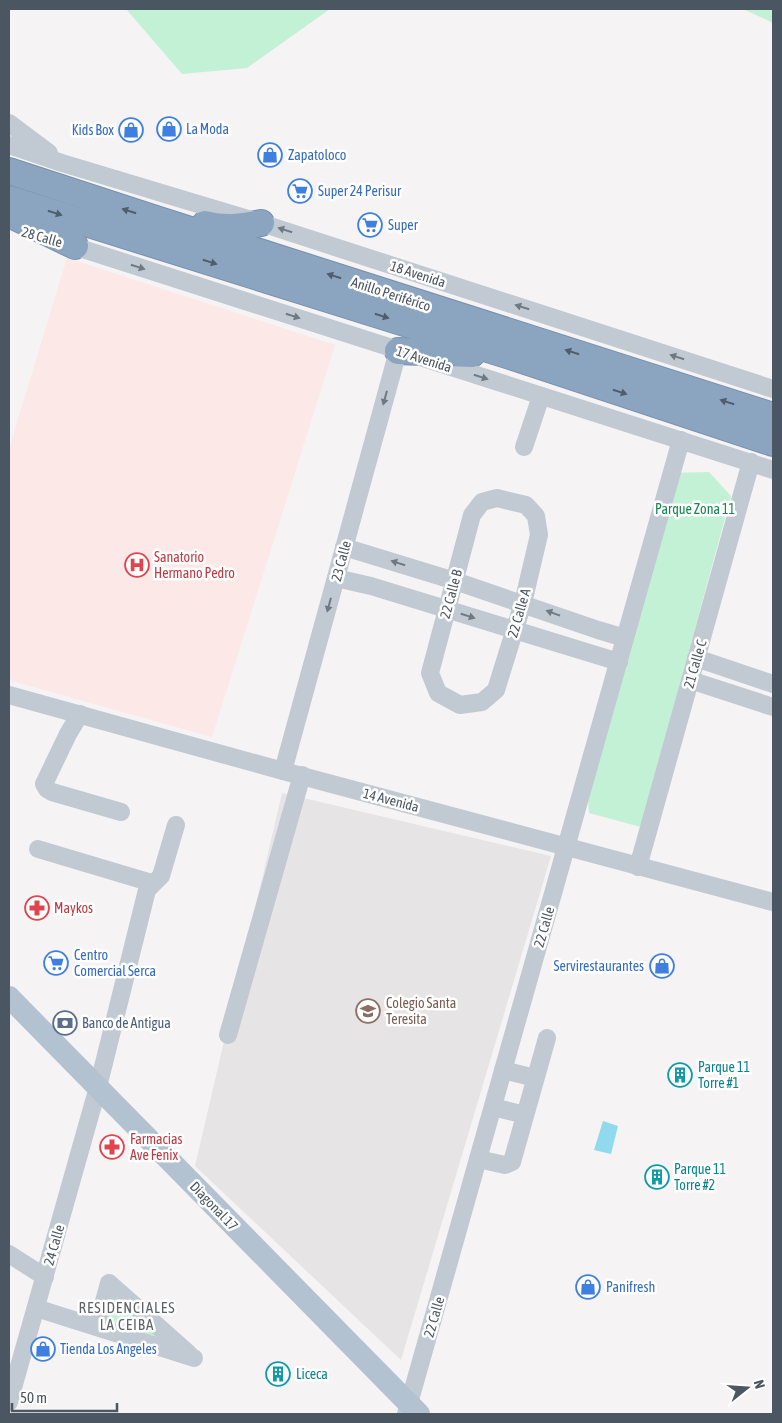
<svg xmlns="http://www.w3.org/2000/svg" width="782" height="1423" font-family="'Asap Condensed',sans-serif">
<style>
.education{fill:#e6e4e5}
.medical{fill:#fce8e6}
.green{fill:#c3f1d5}
.water{fill:#90daee}
.lines{fill:none;stroke-linecap:round;stroke-linejoin:round}
.highway-casing{stroke:#7690ad;stroke-width:28}
.minor{stroke:#c1cad2;stroke-width:18}
.major{stroke:#b3c2d1;stroke-width:22}
.highway{stroke:#8ba5c1;stroke-width:26}
.oneway{fill:#505e6b}
.oneway2{fill:#6e7983}
.labels{text-anchor:middle;stroke-width:5;stroke-linejoin:round;paint-order:stroke}
.shop-label{font-size:14px;fill:#366cbe;stroke:#fff;text-anchor:start}
.street-label{font-size:14px;fill:#4a5661;stroke:#fff}
.park-label{font-size:14px;fill:#17864f;stroke:#fff}
.health-label{font-size:14px;fill:#be3a42;stroke:#fff;text-anchor:start}
.education-label{font-size:14px;fill:#785e54;stroke:#fff;text-anchor:start}
.service-label{font-size:14px;fill:#4e5e75;stroke:#fff;text-anchor:start}
.culture-label{font-size:14px;fill:#0d838f;stroke:#fff;text-anchor:start}
.neighbourhood-label{font-size:15px;letter-spacing:1px;fill:#5f6368;stroke:#fff}
</style>
<rect width="100%" height="100%" fill="#f5f3f3"/>
<polygon class="education" points="282,793 551,856 401,1360 195,1166"/>
<polygon class="medical" points="67,258 335,345 212,737 9,680 9,449"/>
<g class="green">
<polygon points="126,9 330,9 247,68 182,74"/>
<polygon points="743,9 773,9 773,23"/>
<polygon points="709,472 731,496 641,827 589,813 588,797 672,473"/>
<polygon points="110,1291 176,1348 100,1325"/>
</g>
<polygon class="water" points="603,1121 618,1126 611,1154 594,1150"/>
<g class="lines">
<g class="highway-casing">
<g id="highway">
<polyline points="9,171 156,219 773,416"/>
<polyline points="9,199 510,356 773,443"/>
<polyline points="9,214 75,246"/>
<path d="M205,224C225,229 241,227 261,223"/>
<polyline points="398,351 472,354"/>
</g>
</g>
<g class="minor">
<polyline points="9,123 49,153"/>
<polyline points="9,145 62,163 261,223 773,389"/>
<polyline points="64,243 773,470"/>
<polyline points="524,447 541,396"/>
<polygon points="497,498 526,505 536,516 539,535 523,603 496,690 482,702 460,705 438,693 430,673 472,515 482,502"/>
<polyline points="344,547 455,581 598,630 625,638"/>
<polyline points="336,578 371,586 619,662"/>
<polyline points="696,658 773,684"/>
<polyline points="690,680 773,707"/>
<polyline points="9,695 283,771 773,902"/>
<polyline points="80,714 68,734 44,784 47,789 52,792 121,812"/>
<polyline points="283,771 398,351"/>
<polyline points="38,849 152,883"/>
<polyline points="638,867 751,462"/>
<polyline points="228,1035 302,775"/>
<polyline points="503,1070 535,1078"/>
<polyline points="493,1107 525,1115"/>
<polyline points="478,1159 505,1165 512,1162 547,1038"/>
<polyline points="9,1254 45,1277"/>
<polyline points="36,1308 194,1358"/>
<polyline points="97,1327 109,1283 189,1354"/>
<polyline points="9,1402 98,1087 147,890 161,876 176,825"/>
<polyline points="406,1414 681,440"/>
</g>
<polyline class="major" points="9,997 419,1414"/>
<use href="#highway" class="highway"/>
</g>
<defs><path id="oneway-solid" d="M-6-.8H1V-3.2L6.5 0L1 3.2V.8H-6Z" transform="scale(1.25)"/></defs>
<g class="oneway">
<use href="#oneway-solid" transform="translate(129 211) rotate(-162)"/>
<use href="#oneway-solid" transform="translate(55 213) rotate(17)"/>
<use href="#oneway-solid" transform="translate(210 262) rotate(17)"/>
<use href="#oneway-solid" transform="translate(334 276) rotate(-162)"/>
<use href="#oneway-solid" transform="translate(382 316) rotate(17)"/>
<use href="#oneway-solid" transform="translate(572 352) rotate(-162)"/>
<use href="#oneway-solid" transform="translate(620 392) rotate(18)"/>
<use href="#oneway-solid" transform="translate(727 402) rotate(-162)"/>
</g>
<g class="oneway2">
<use href="#oneway-solid" transform="translate(285 230) rotate(-162)"/>
<use href="#oneway-solid" transform="translate(138 267) rotate(18)"/>
<use href="#oneway-solid" transform="translate(522 307) rotate(-162)"/>
<use href="#oneway-solid" transform="translate(293 316) rotate(18)"/>
<use href="#oneway-solid" transform="translate(677 357) rotate(-162)"/>
<use href="#oneway-solid" transform="translate(481 377) rotate(17)"/>
<use href="#oneway-solid" transform="translate(385 398) rotate(105)"/>
<use href="#oneway-solid" transform="translate(398 563) rotate(-162)"/>
<use href="#oneway-solid" transform="translate(329 605) rotate(105)"/>
<use href="#oneway-solid" transform="translate(553 613) rotate(-160)"/>
<use href="#oneway-solid" transform="translate(468 616) rotate(17)"/>
</g>
<defs>
<g id="shop-ring" transform="scale(1.25)"><circle r="9.5" fill="#fff" stroke="#3f7fe0" stroke-width="1.5"/><path d="M-5-2.5h2.3a2.7 3.5 0 0 1 5.4 0H5L5.5 6h-11ZM-1.5-2.5h3a1.5 2.3 0 0 0-3 0Z" fill="#3f7fe0"/></g>
<g id="supermarket-ring" transform="scale(1.25)"><circle r="9.5" fill="#fff" stroke="#3f7fe0" stroke-width="1.5"/><path d="M-6-5.5h2.5l.6 2H6L4.5 2H-2.5L-4.4-4H-6ZM-1.5 3.2a1.3 1.3 0 1 0 .1 0ZM3 3.2a1.3 1.3 0 1 0 .1 0Z" fill="#3f7fe0"/></g>
<g id="hospital-ring" transform="scale(1.25)"><circle r="9.5" fill="#fff" stroke="#e0444e" stroke-width="1.5"/><path d="M-5-5h3v3.5h4V-5h3V5h-3V1.5h-4V5h-3Z" fill="#e0444e"/></g>
<g id="pharmacy-ring" transform="scale(1.25)"><circle r="9.5" fill="#fff" stroke="#e0444e" stroke-width="1.5"/><path d="M-2-6h4v4h4v4h-4v4h-4v-4h-4v-4h4Z" fill="#e0444e"/></g>
<g id="school-ring" transform="scale(1.25)"><circle r="9.5" fill="#fff" stroke="#8d6e63" stroke-width="1.5"/><path d="M0-5L7-2L0 1L-7-2ZM-4 1L0 2.5L4 1V4Q0 6-4 4Z" fill="#8d6e63"/></g>
<g id="bank-ring" transform="scale(1.25)"><circle r="9.5" fill="#fff" stroke="#5c6f8a" stroke-width="1.5"/><path d="M-6-4H6V4H-6ZM0-2.3a2.3 2.3 0 1 0 0 4.6a2.3 2.3 0 1 0 0-4.6Z" fill="#5c6f8a"/></g>
<g id="building-ring" transform="scale(1.25)"><circle r="9.5" fill="#fff" stroke="#0f9aa8" stroke-width="1.5"/><path d="M-4-6H4V6H1V3H-1V6H-4ZM-2.5-4.3h1.7v1.8h-1.7ZM.8-4.3h1.7v1.8H.8ZM-2.5-1h1.7V.8h-1.7ZM.8-1h1.7V.8H.8Z" fill="#0f9aa8"/></g>
</defs>
<g fill-rule="evenodd">
<use href="#shop-ring" x="169" y="129"/>
<use href="#shop-ring" x="131" y="130"/>
<use href="#shop-ring" x="270" y="155"/>
<use href="#supermarket-ring" x="300" y="191"/>
<use href="#supermarket-ring" x="370" y="225"/>
<use href="#hospital-ring" x="137" y="565"/>
<use href="#pharmacy-ring" x="37" y="908"/>
<use href="#supermarket-ring" x="56" y="963"/>
<use href="#shop-ring" x="662" y="966"/>
<use href="#school-ring" x="368" y="1011"/>
<use href="#bank-ring" x="65" y="1023"/>
<use href="#building-ring" x="680" y="1075"/>
<use href="#pharmacy-ring" x="112" y="1147"/>
<use href="#building-ring" x="657" y="1177"/>
<use href="#shop-ring" x="588" y="1287"/>
<use href="#shop-ring" x="43" y="1349"/>
<use href="#building-ring" x="278" y="1374"/>
</g>
<g class="labels">
<g class="shop-label">
<text x="186" y="134">La Moda</text>
<text x="114" y="135" text-anchor="end">Kids Box</text>
<text x="288" y="160">Zapatoloco</text>
<text x="318" y="196">Super 24 Perisur</text>
<text x="388" y="230">Super</text>
<text x="74" y="960">Centro<tspan x="74" dy="16">Comercial Serca</tspan></text>
<text x="644" y="971" text-anchor="end">Servirestaurantes</text>
<text x="606" y="1292">Panifresh</text>
<text x="60" y="1354">Tienda Los Angeles</text>
</g>
<g class="street-label">
<text transform="translate(42 237) rotate(16)" y="5">28 Calle</text>
<text transform="translate(418 274) rotate(18)" y="5">18 Avenida</text>
<text transform="translate(391 294) rotate(18)" y="5">Anillo Periférico</text>
<text transform="translate(424 359) rotate(18)" y="5">17 Avenida</text>
<text transform="translate(341 561) rotate(-75)" y="5">23 Calle</text>
<text transform="translate(451 594) rotate(-75)" y="5">22 Calle B</text>
<text transform="translate(519 613) rotate(-74)" y="5">22 Calle A</text>
<text transform="translate(695 664) rotate(-74)" y="5">21 Calle C</text>
<text transform="translate(391 800) rotate(15)" y="5">14 Avenida</text>
<text transform="translate(544 927) rotate(-74)" y="5">22 Calle</text>
<text transform="translate(214 1206) rotate(46)" y="5">Diagonal 17</text>
<text transform="translate(54 1245) rotate(-74)" y="5">24 Calle</text>
<text transform="translate(434 1317) rotate(-74)" y="5">22 Calle</text>
</g>
<g class="park-label">
<text x="695" y="514">Parque Zona 11</text>
</g>
<g class="health-label">
<text x="154" y="562">Sanatorio<tspan x="154" dy="16">Hermano Pedro</tspan></text>
<text x="54" y="913">Maykos</text>
<text x="130" y="1144">Farmacias<tspan x="130" dy="16">Ave Fenix</tspan></text>
</g>
<g class="education-label">
<text x="386" y="1008">Colegio Santa<tspan x="386" dy="16">Teresita</tspan></text>
</g>
<g class="service-label">
<text x="82" y="1028">Banco de Antigua</text>
</g>
<g class="culture-label">
<text x="698" y="1072">Parque 11<tspan x="698" dy="16">Torre #1</tspan></text>
<text x="674" y="1174">Parque 11<tspan x="674" dy="16">Torre #2</tspan></text>
<text x="296" y="1379">Liceca</text>
</g>
<g class="neighbourhood-label">
<text x="127" y="1313">RESIDENCIALES<tspan x="127" dy="17">LA CEIBA</tspan></text>
</g>
</g>
<rect width="782" height="1423" fill="none" stroke="#4a5661" stroke-width="20"/>
<g transform="translate(747 1388) rotate(73)" stroke="#ffffff" stroke-width="4" paint-order="stroke">
<path d="M0-4L9 19L0 12L-9 19Z" fill="#4a5661"/>
<text y="-8" font-size="14" font-weight="bold" text-anchor="middle" fill="#4a5661">N</text>
</g>
<path d="M12 1403v8h105v-8" fill="none" stroke="#4a5661" stroke-width="2.5"/>
<text x="20" y="1403" font-size="15" fill="#4a5661" stroke="#ffffff" stroke-width="4" paint-order="stroke">50 m</text>
</svg>
